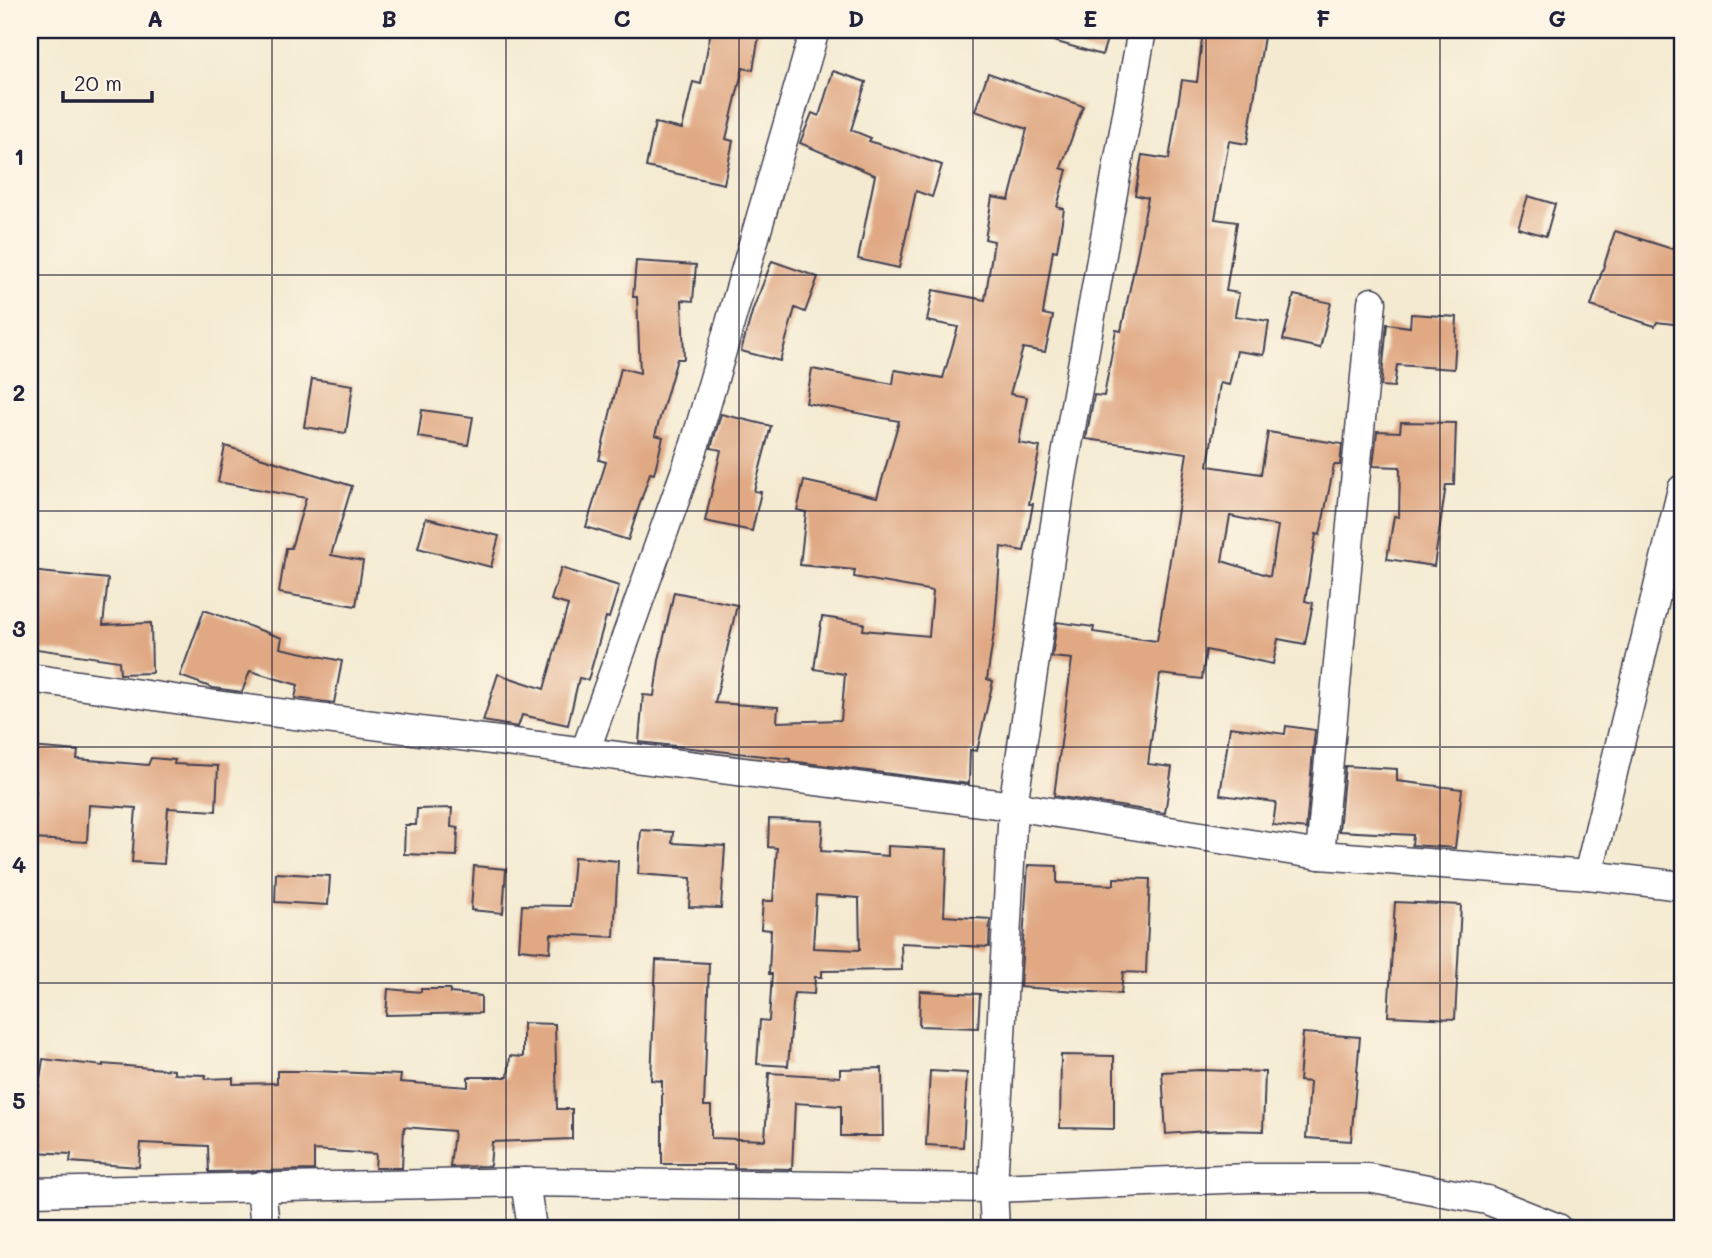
<svg xmlns="http://www.w3.org/2000/svg" width="1712" height="1258" font-family="Mali,sans-serif">
<style>
.building{fill:#e0a984;fill-rule:evenodd}
.lines{fill:none;stroke-linecap:round;stroke-linejoin:round}
.minor-casing{stroke:#424052;stroke-width:31}
.minor{stroke:#fff;stroke-width:28}
.grid{fill:none;stroke:#22223b;stroke-width:2;stroke-opacity:0.55}
.neatline{fill:none;stroke:#22223b;stroke-width:2.5}
.grid-label{font-size:23px;text-anchor:middle;font-weight:bold;fill:#22223b}
</style>
<rect width="100%" height="100%" fill="#fcf5e5"/>
<filter id="ink" filterUnits="userSpaceOnUse"><feTurbulence type="fractalNoise" baseFrequency=".0143" numOctaves="2"/><feDisplacementMap in="SourceGraphic" scale="14" xChannelSelector="R" yChannelSelector="G"/><feConvolveMatrix kernelMatrix="1 2 1 2 8 2 1 2 1" color-interpolation-filters="sRGB"/></filter>
<filter id="wash" filterUnits="userSpaceOnUse"><feTurbulence type="fractalNoise" baseFrequency=".00686" numOctaves="4" result="noise"/><feDisplacementMap in="SourceGraphic" scale="28" xChannelSelector="R" yChannelSelector="G"/><feGaussianBlur stdDeviation="1.57" result="paint"/><feColorMatrix in="noise" values="0 0 0 0 0 0 0 0 0 0 0 0 0 0 0 0 0 1.4 0 .05"/><feComposite in="paint" operator="in"/></filter>
<g filter="url(#wash)">
<rect width="100%" height="100%" fill="#f4ead1"/>
<g id="blocks">
<g class="building">
<polygon points="711,30 760,30 753,70 743,68 726,139 733,141 724,184 646,167 655,123 682,129 693,82 701,84"/>
<polygon points="1037,30 1110,30 1102,55 1036,36"/>
<path d="M1203,30H1265L1247,144L1229,141L1215,219L1237,222L1226,291L1239,293L1235,316L1269,321L1264,355L1237,351L1229,385L1220,383L1208,466L1261,474L1268,432L1342,444L1340,465H1334L1320,535L1316,534L1305,601L1313,603L1305,644L1278,639L1273,664L1206,650L1202,679L1160,674L1148,764L1172,767L1165,813L1054,796L1072,659L1052,657L1057,622L1094,627L1093,632L1157,641L1187,453L1086,439L1094,395L1104,396L1116,330L1121,331L1138,250L1148,198L1135,195L1142,155L1169,159L1182,80L1197,82ZM1230,516L1278,526L1270,576L1222,561Z"/>
<polygon points="833,71 866,82 851,130 871,138 869,141 942,165 932,197 916,191 899,268 858,259 875,175 800,143 812,113 819,116"/>
<polygon points="988,73 1083,106 1061,168 1067,170 1057,207 1064,209 1057,251 1053,250 1043,314 1053,316 1045,352 1023,348 1010,394 1027,397 1019,443 1040,447 1029,504 1033,504 1024,551 1001,547 995,626 987,679 993,681 977,751 970,750 969,784 790,761 790,759 639,742 643,695 654,696 659,660 674,592 737,605 715,703 778,707 777,722 841,720 845,674 814,669 822,617 864,623 863,630 929,636 933,591 854,577 855,570 800,565 806,512 797,510 804,481 877,497 899,421 806,403 812,369 893,384 895,370 943,378 958,327 927,321 933,290 985,300 994,241 985,239 992,197 1009,200 1027,129 975,111"/>
<polygon points="1528,196 1555,204 1546,236 1518,228"/>
<polygon points="1615,231 1682,252 1682,325 1657,322 1655,326 1591,306"/>
<polygon points="636,261 696,265 693,301 682,300 684,359 677,359 655,435 663,437 654,474 650,473 628,540 586,527 606,462 599,460 621,368 640,373 637,297 633,297"/>
<polygon points="772,261 818,277 805,312 795,308 780,361 741,351 753,309"/>
<polygon points="1294,295 1331,303 1320,348 1283,340"/>
<polygon points="1411,314 1457,317 1454,369 1397,365 1394,387 1381,386 1387,324 1410,327"/>
<polygon points="312,379 353,385 346,433 304,427"/>
<polygon points="422,410 473,417 468,445 418,437"/>
<polygon points="721,414 771,426 754,491 761,492 752,531 705,521 721,450 711,448"/>
<polygon points="1401,422 1456,423 1454,485 1446,485 1434,566 1387,559 1394,516 1399,517 1400,467 1373,466 1377,431 1400,432"/>
<polygon points="225,446 352,486 331,555 363,561 356,606 279,593 286,548 291,548 306,498 218,482"/>
<polygon points="426,518 499,536 491,567 418,548"/>
<polygon points="561,568 619,586 609,618 606,617 588,680 579,678 568,725 522,715 518,727 483,721 498,674 544,689 568,605 551,600"/>
<polygon points="30,571 108,579 103,625 151,623 152,673 120,674 119,661 30,648"/>
<polygon points="204,610 282,638 280,648 342,661 334,703 295,698 298,685 250,671 242,692 213,688 180,676"/>
<polygon points="1286,726 1315,730 1306,829 1273,825 1276,802 1220,795 1230,727 1285,734"/>
<polygon points="30,747 78,751 77,759 148,765 151,758 175,760 174,764 218,766 216,811 168,808 164,864 132,862 136,808 89,805 87,842 33,839 36,791 30,791"/>
<polygon points="1345,766 1397,769 1397,781 1462,789 1455,848 1412,845 1413,835 1339,831"/>
<polygon points="452,808 451,827 458,828 457,856 404,854 405,825 416,825 417,809"/>
<path d="M769,819L823,821L821,851L888,856V846L947,849L944,916L990,919L989,947L901,943L902,970L822,971V977H815L814,994L794,993L788,1066L757,1064L760,1020L769,1021L772,974H769L771,930L761,929L763,901H773L777,848L768,847ZM816,895L859,898L860,950L813,948Z"/>
<polygon points="641,830 673,832 672,843 725,846 721,908 689,907 691,878 638,874"/>
<polygon points="574,857 618,861 614,937 551,934 550,952 519,949 522,905 570,906"/>
<polygon points="1028,865 1057,866 1057,883 1114,885 1114,878 1150,879 1146,973 1123,972 1121,994 1020,987"/>
<polygon points="474,866 506,869 503,913 471,910"/>
<polygon points="276,873 330,876 328,905 275,902"/>
<polygon points="1395,902 1461,905 1455,1019 1388,1016"/>
<polygon points="656,960 709,963 704,1106 711,1106 711,1138 765,1140 769,1073 840,1077 840,1069 882,1068 883,1136 841,1136 841,1106 795,1103 792,1169 734,1168 734,1164 662,1164 662,1081 651,1080"/>
<polygon points="388,989 421,992 421,989 450,989 450,993 481,996 481,1013 386,1015"/>
<polygon points="920,991 980,994 978,1028 919,1026"/>
<polygon points="523,1023 555,1024 557,1109 572,1109 572,1139 492,1142 490,1166 450,1167 454,1131 404,1127 402,1168 375,1168 376,1154 314,1150 314,1170 209,1172 208,1146 141,1143 139,1167 70,1162 71,1154 33,1152 37,1098 43,1059 103,1066 103,1064 174,1070 174,1074 206,1075 205,1079 233,1078 233,1084 277,1083 277,1071 315,1071 401,1075 400,1082 468,1087 468,1077 508,1077 510,1056 523,1057"/>
<polygon points="1303,1033 1360,1037 1351,1141 1306,1138 1310,1082 1299,1081"/>
<polygon points="1061,1055 1114,1056 1114,1129 1060,1128"/>
<polygon points="1200,1070 1265,1072 1263,1131 1219,1130 1166,1134 1162,1072"/>
<polygon points="930,1071 967,1073 963,1147 926,1145"/>
</g>
</g>
</g>
<g filter="url(#ink)">
<use href="#blocks" fill-opacity="0" stroke="#424052" stroke-width="2"/>
<g class="lines">
<g class="minor-casing">
<g id="minor">
<polyline points="30,678 223,706 1013,806 1320,855 1588,875 1682,886"/>
<polyline points="585,752 695,444 815,30"/>
<polyline points="1320,855 1372,302"/>
<polyline points="1588,875 1682,489"/>
<polyline points="525,1182 532,1228"/>
<polyline points="261,1186 265,1228"/>
<polyline points="30,1192 525,1182 993,1188 1249,1178 1368,1178 1487,1200 1558,1228"/>
<polyline points="995,1228 993,1188 1013,806 1062,478 1142,30"/>
</g>
</g>
<use href="#minor" class="minor"/>
</g>
</g>
<path class="grid" d="M272,30V1228M506,30V1228M739,30V1228M973,30V1228M1206,30V1228M1440,30V1228M30,275H1682M30,511H1682M30,747H1682M30,983H1682"/>
<rect width="1712" height="1258" fill="none" stroke="#fcf5e5" stroke-width="77"/>
<path d="M63 91v10h89v-10" fill="none" stroke="#22223b" stroke-width="3.5"/>
<text x="74" y="91" font-size="21" fill="#22223b" stroke="#fcf5e5" stroke-width="5" paint-order="stroke">20 m</text>
<rect x="38" y="38" width="1636" height="1182" class="neatline"/>
<g class="grid-label">
<text x="155" y="27">A</text>
<text x="389" y="27">B</text>
<text x="622" y="27">C</text>
<text x="856" y="27">D</text>
<text x="1090" y="27">E</text>
<text x="1323" y="27">F</text>
<text x="1557" y="27">G</text>
<text x="19" y="165">1</text>
<text x="19" y="401">2</text>
<text x="19" y="637">3</text>
<text x="19" y="873">4</text>
<text x="19" y="1109">5</text>
</g>
</svg>
